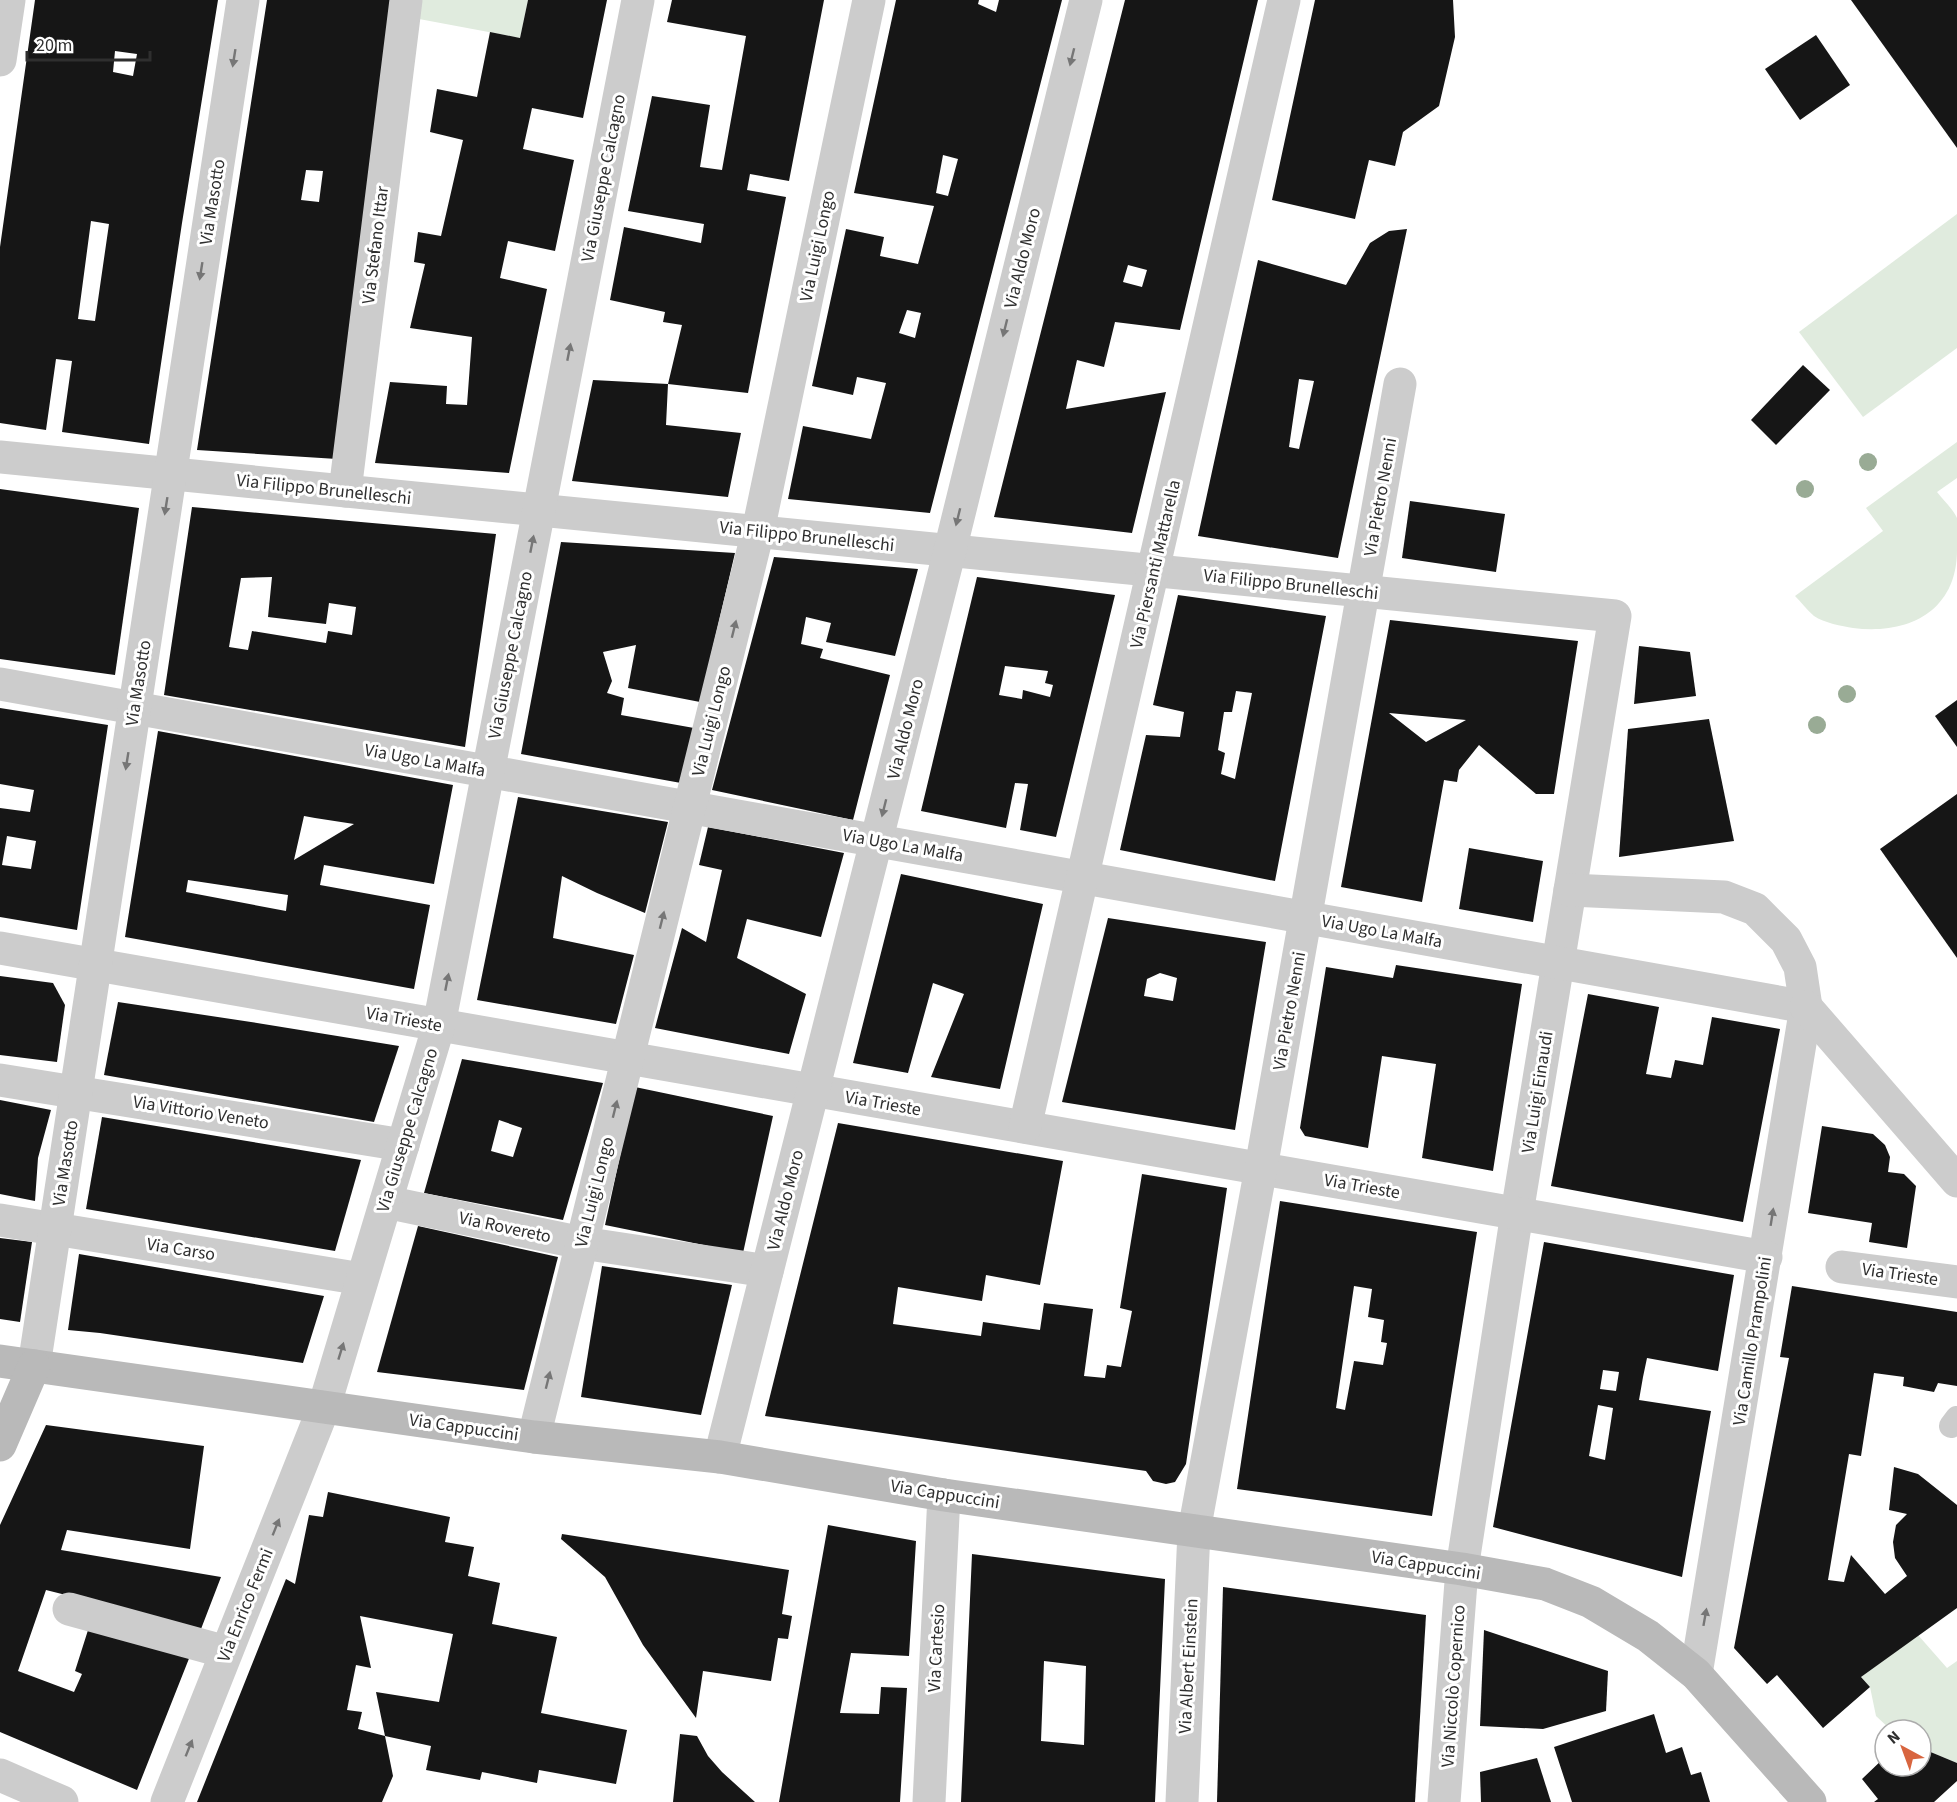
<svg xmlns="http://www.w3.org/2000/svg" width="1957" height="1802" font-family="'Source Sans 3',sans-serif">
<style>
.green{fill:#e0ebde}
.building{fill:#161616;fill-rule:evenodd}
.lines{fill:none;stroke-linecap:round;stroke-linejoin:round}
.lane{stroke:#ccc;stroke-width:24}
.street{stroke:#ccc;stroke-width:33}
.secondary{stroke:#b9b9b9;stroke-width:33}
.tree{fill:#99ab95}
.oneway{fill:#767676}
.labels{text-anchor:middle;stroke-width:6;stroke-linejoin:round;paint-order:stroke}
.street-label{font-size:18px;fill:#2f2f2f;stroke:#fff}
</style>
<rect width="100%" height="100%" fill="#fff"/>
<g class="green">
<polygon points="422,0 528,0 520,38 419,19"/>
<polygon points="1957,214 1957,348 1863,417 1799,332"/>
<path d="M1957,442V478L1937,492C1943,500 1953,509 1957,518C1957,526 1957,541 1957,550C1957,611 1909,635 1853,628C1842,626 1824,623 1814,616C1807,610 1801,602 1795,596L1883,531L1866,508Z"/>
<polygon points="1918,1635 1947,1668 1957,1661 1957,1763 1921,1748 1921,1730 1891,1730 1876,1716 1870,1687 1861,1677"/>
</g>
<g class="building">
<path d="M35,0H218L182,223L149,444L62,432L72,361L56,359L46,430L0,423V247ZM115,51L137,54L133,76L113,72ZM91,221L109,224L95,321L78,319Z"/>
<path d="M267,0H396L337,459L197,450ZM306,170L323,171L319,202L301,200Z"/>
<polygon points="528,0 607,0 583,118 532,108 523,149 574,160 555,251 508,241 500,278 547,289 509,473 375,463 390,382 447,386 446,404 467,405 472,337 410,328 425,264 414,262 418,232 441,236 463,140 430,132 437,89 477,97 490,32 520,38"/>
<polygon points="672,0 824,0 789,181 750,174 747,190 786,197 748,393 668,384 682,325 663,322 665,312 610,300 624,227 701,243 704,224 628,211 652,96 710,105 700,167 722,170 746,36 667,22"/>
<path d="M896,0H979L978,4L996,12L999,0H1062L930,513L788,499L803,426L871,439L886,383L857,377L853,395L812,386L846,229L884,237L880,256L918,264L934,206L854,193ZM943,155L958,159L948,196L936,193ZM907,310L921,313L915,338L899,333Z"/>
<path d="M1125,0H1258L1180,330L1115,322L1104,367L1077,360L1066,409L1166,392L1132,533L994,517ZM1128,265L1147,270L1142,287L1123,282Z"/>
<polygon points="1315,0 1453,0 1455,37 1439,106 1403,132 1395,166 1369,160 1355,219 1272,200"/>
<polygon points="1851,0 1957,0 1957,148"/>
<polygon points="1816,35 1850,85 1800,120 1765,69"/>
<path d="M1407,229L1338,558L1198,536L1258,260L1346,285L1370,243L1389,231ZM1299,379L1314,381L1299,449L1289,447Z"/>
<polygon points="1803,365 1830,390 1776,445 1751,420"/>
<polygon points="593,380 668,384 666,425 741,433 728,497 572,481"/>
<polygon points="0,489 139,508 115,675 0,659"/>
<polygon points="1410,501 1505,514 1496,572 1402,558"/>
<path d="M192,507L496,534L465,747L164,695ZM272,577L268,617L326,624L329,603L356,607L352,635L328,631L326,643L252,631L248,650L229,647L241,578Z"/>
<polygon points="561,542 735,553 700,702 628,688 636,645 603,652 612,681 607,693 624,698 621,715 694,728 681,783 521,754"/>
<polygon points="774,557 918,569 895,656 826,642 831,623 806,617 801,644 823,649 820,658 890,675 853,820 712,790"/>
<path d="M977,577L1115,595L1056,837L1020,830L1028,784L1015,783L1006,828L921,811ZM1005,666L1048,671L1045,683L1053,685L1050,697L1023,690L1022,699L999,695Z"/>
<path d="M1178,595L1326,616L1275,881L1120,850L1146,735L1180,737L1184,712L1153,705ZM1236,691L1252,693L1235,779L1221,774L1225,753L1218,750L1224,712H1232Z"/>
<path d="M1390,620L1578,641L1554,794H1536L1479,745L1459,770L1457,782L1444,780L1422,902L1341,887ZM1389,713L1466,720L1426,742Z"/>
<polygon points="1639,646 1690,652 1696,696 1634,704"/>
<polygon points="1957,700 1957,747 1935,716"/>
<path d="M0,708L108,725L77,930L0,917V808L30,812L34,790L0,784ZM7,836L36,841L31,869L2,865Z"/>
<polygon points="1709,719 1734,841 1619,857 1628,729"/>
<path d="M158,731L453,785L434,884L324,865L320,885L430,905L414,989L125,937ZM304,816L315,818L354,824L294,860ZM188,880L288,895L286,911L186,892Z"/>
<polygon points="1957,794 1957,958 1880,849"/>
<polygon points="518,797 668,822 645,913 597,893 562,876 553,938 634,955 616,1024 477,1000"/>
<polygon points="708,827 844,853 821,937 747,919 737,958 806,994 789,1054 655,1028 682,928 706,942 722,870 699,865"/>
<polygon points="1469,848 1543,861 1533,922 1459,909"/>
<polygon points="901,874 1043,904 1000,1089 931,1077 964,994 933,983 908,1073 853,1063"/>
<path d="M1108,918L1266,942L1235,1130L1062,1102ZM1160,973L1177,978L1173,1001L1144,996L1147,979Z"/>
<polygon points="1396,965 1522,984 1493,1171 1422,1158 1436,1064 1382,1056 1368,1148 1305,1136 1300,1128 1326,967 1393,978"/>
<polygon points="0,976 53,983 65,1005 57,1062 0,1055"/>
<polygon points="1588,994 1659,1007 1646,1074 1671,1078 1675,1060 1703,1065 1712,1017 1780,1029 1743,1222 1551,1186"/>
<polygon points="118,1002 251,1022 399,1046 374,1122 104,1075"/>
<path d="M462,1059L603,1083L563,1220L424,1193ZM499,1120L522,1128L513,1157L491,1151Z"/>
<polygon points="635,1087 773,1116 743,1253 605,1225"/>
<polygon points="0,1100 51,1110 38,1158 35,1201 0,1194"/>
<polygon points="102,1117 361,1160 335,1251 86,1209"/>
<polygon points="838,1123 1063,1161 1040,1285 986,1275 982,1301 898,1287 893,1324 981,1336 983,1322 1040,1330 1044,1303 1093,1309 1084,1376 1105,1378 1107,1365 1121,1367 1132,1311 1120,1308 1142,1174 1227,1188 1186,1464 1175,1482 1166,1484 1153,1481 1146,1471 765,1416"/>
<polygon points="1822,1126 1873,1134 1885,1145 1890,1157 1888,1172 1904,1174 1916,1186 1907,1248 1869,1242 1872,1223 1808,1213"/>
<path d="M1280,1201L1477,1232L1432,1516L1237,1489ZM1354,1286L1372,1289L1368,1317L1384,1320L1381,1342L1387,1343L1383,1365L1354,1361L1345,1410L1336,1408Z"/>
<polygon points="418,1226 558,1257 524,1390 377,1372"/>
<polygon points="0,1238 32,1242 20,1322 0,1319"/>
<path d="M1544,1242L1734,1275L1718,1371L1647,1358L1643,1377L1639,1400L1711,1411L1682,1577L1493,1527ZM1603,1370L1619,1372L1616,1391L1600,1389ZM1598,1405L1613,1408L1605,1460L1589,1456Z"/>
<polygon points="79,1254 324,1296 303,1363 100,1333 68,1330"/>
<polygon points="602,1266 732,1285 701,1415 581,1397"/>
<polygon points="1792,1286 1957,1312 1957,1386 1938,1383 1934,1392 1903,1386 1904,1377 1874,1373 1861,1456 1849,1454 1828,1580 1844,1582 1851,1555 1885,1594 1907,1576 1895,1558 1893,1542 1896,1525 1907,1514 1889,1510 1894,1467 1918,1474 1957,1505 1957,1608 1861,1677 1870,1687 1823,1728 1777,1675 1767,1684 1734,1648 1789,1358 1780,1357"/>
<polygon points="46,1425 204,1446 190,1549 67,1530 61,1550 221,1577 201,1629 46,1590 18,1671 74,1692 82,1674 75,1671 89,1627 190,1656 137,1790 0,1732 0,1525"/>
<path d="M328,1492L450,1517L445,1542L474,1547L468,1576L500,1583L492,1624L557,1637L541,1713L627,1730L616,1784L539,1770L537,1783L482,1772L480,1780L426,1770L431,1746L385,1736L393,1776L382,1802H197L286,1579L295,1584L309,1515L323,1517ZM360,1616L453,1634L439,1702L376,1692L385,1736L358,1729L362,1712L347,1710L356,1665L371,1668Z"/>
<polygon points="828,1525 916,1541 909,1656 851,1653 840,1713 879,1714 881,1687 907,1688 900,1802 779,1802"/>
<polygon points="562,1534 789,1570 782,1614 792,1616 788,1639 778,1638 771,1681 703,1671 696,1718 643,1645 605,1577 561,1539"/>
<path d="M972,1554L1165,1579L1155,1802H961ZM1044,1661L1086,1666L1084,1745L1041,1741Z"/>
<polygon points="1223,1587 1426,1615 1415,1802 1217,1802"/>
<polygon points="1484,1630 1608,1671 1606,1711 1543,1729 1480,1726"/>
<polygon points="1654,1714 1666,1753 1682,1747 1691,1775 1701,1772 1710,1802 1572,1802 1554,1747"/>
<polygon points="680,1734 697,1736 708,1756 722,1772 755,1802 673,1802"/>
<polygon points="1921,1748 1957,1763 1957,1781 1934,1802 1874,1802 1878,1799 1862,1779 1885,1757 1885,1766 1921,1766"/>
<polygon points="1537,1758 1551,1802 1481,1802 1480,1772"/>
</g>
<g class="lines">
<polyline class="lane" points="1951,1426 1957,1418"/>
<g class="street">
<polyline points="0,60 9,0"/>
<polyline points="0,457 1615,616 1517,1213 1462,1569 1444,1802"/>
<polyline points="345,491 406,0"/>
<polyline points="0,684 1806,1007"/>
<polyline points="1570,890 1724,897 1755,909 1786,940 1800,967 1806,1007 1696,1674"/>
<polyline points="0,948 1766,1257"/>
<polyline points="1806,1007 1957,1181"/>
<polyline points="0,1080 403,1145"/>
<polyline points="1025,1127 1284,0"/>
<polyline points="386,1202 582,1243 767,1271"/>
<polyline points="0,1220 362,1279"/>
<polyline points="1842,1267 1957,1282"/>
<polyline points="34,1366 243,0"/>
<polyline points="534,1437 758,531 869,0"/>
<polyline points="720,1457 950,550 1086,0"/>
<polyline points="69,1609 226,1652"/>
<polyline points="0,1775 62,1802"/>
<polyline points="167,1802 324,1407 439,1025 638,0"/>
<polyline points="929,1802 944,1495"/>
<polyline points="1182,1802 1194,1531 1261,1168 1400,384"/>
</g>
<g class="secondary">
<polyline points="0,1361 534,1437 720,1457 944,1495 1462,1569 1545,1584 1591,1602 1648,1636 1696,1674 1810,1802"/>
<polyline points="0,1445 34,1366"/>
</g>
</g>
<g class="tree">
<circle cx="1868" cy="462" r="9"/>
<circle cx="1805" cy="489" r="9"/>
<circle cx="1847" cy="694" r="9"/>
<circle cx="1817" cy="725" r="9"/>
</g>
<defs><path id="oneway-solid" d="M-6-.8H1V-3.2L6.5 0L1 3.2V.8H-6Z" transform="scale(1.5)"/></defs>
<g class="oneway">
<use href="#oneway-solid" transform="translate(1072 57) rotate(104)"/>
<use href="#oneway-solid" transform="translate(234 58) rotate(99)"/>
<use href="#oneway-solid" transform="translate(201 271) rotate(99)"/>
<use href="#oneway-solid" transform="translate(1005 328) rotate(104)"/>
<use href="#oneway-solid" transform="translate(569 352) rotate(-79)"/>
<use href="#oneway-solid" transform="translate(166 506) rotate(99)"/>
<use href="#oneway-solid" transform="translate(958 517) rotate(104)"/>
<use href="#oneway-solid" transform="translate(532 544) rotate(-79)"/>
<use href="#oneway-solid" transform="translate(734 629) rotate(-76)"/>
<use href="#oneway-solid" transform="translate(127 761) rotate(99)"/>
<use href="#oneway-solid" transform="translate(884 808) rotate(104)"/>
<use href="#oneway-solid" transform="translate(662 920) rotate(-76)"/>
<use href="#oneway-solid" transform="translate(447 982) rotate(-79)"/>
<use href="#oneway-solid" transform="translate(615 1109) rotate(-76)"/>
<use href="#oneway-solid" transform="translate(1772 1217) rotate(-81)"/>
<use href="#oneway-solid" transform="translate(341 1351) rotate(-73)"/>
<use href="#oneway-solid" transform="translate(548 1380) rotate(-76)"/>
<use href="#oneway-solid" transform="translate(276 1527) rotate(-68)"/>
<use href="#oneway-solid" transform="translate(1705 1617) rotate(-80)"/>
<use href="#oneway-solid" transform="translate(189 1748) rotate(-68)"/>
</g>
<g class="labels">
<g class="street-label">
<text transform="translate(603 178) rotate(-79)" y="6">Via Giuseppe Calcagno</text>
<text transform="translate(212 202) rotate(-81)" y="6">Via Masotto</text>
<text transform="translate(375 245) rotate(-83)" y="6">Via Stefano Ittar</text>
<text transform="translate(817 246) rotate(-78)" y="6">Via Luigi Longo</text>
<text transform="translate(1022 258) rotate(-76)" y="6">Via Aldo Moro</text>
<text transform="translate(324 489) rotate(6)" y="6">Via Filippo Brunelleschi</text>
<text transform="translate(1380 497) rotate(-80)" y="6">Via Pietro Nenni</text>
<text transform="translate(807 536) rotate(6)" y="6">Via Filippo Brunelleschi</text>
<text transform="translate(1155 564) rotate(-77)" y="6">Via Piersanti Mattarella</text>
<text transform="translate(1291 584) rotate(6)" y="6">Via Filippo Brunelleschi</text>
<text transform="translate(510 655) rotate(-79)" y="6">Via Giuseppe Calcagno</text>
<text transform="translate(138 683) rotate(-81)" y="6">Via Masotto</text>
<text transform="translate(711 721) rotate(-76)" y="6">Via Luigi Longo</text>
<text transform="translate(905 729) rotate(-76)" y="6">Via Aldo Moro</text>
<text transform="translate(425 760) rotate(10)" y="6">Via Ugo La Malfa</text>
<text transform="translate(903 845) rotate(10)" y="6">Via Ugo La Malfa</text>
<text transform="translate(1382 931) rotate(10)" y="6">Via Ugo La Malfa</text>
<text transform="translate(1289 1011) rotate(-80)" y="6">Via Pietro Nenni</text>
<text transform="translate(404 1019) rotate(10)" y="6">Via Trieste</text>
<text transform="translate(1537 1092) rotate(-81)" y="6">Via Luigi Einaudi</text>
<text transform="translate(883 1103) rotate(10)" y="6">Via Trieste</text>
<text transform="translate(201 1112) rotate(9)" y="6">Via Vittorio Veneto</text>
<text transform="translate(407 1130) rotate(-73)" y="6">Via Giuseppe Calcagno</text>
<text transform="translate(65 1163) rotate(-81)" y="6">Via Masotto</text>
<text transform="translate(1362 1186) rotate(10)" y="6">Via Trieste</text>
<text transform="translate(594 1192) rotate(-76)" y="6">Via Luigi Longo</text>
<text transform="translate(785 1200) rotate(-76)" y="6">Via Aldo Moro</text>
<text transform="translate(505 1227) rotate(12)" y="6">Via Rovereto</text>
<text transform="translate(181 1249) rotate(9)" y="6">Via Carso</text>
<text transform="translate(1900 1274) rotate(8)" y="6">Via Trieste</text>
<text transform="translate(1752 1341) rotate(-81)" y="6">Via Camillo Prampolini</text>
<text transform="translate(464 1427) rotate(8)" y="6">Via Cappuccini</text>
<text transform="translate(945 1494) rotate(9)" y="6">Via Cappuccini</text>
<text transform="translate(1426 1565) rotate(9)" y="6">Via Cappuccini</text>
<text transform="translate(245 1605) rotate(-68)" y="6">Via Enrico Fermi</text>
<text transform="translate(936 1648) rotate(-87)" y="6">Via Cartesio</text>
<text transform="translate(1188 1666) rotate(-87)" y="6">Via Albert Einstein</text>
<text transform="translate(1453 1686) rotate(-86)" y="6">Via Niccolò Copernico</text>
</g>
</g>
<g transform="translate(1903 1748) rotate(319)"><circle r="28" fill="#ffffff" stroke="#acacac" stroke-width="1.5"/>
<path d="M0-4.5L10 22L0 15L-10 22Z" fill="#d8653f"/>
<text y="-9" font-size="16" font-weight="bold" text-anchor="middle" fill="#2f2f2f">N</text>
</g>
<path d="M27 51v9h123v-9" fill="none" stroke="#2f2f2f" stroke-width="3"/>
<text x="36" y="51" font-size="18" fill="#2f2f2f" stroke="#ffffff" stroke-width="4.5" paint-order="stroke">20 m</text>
</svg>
